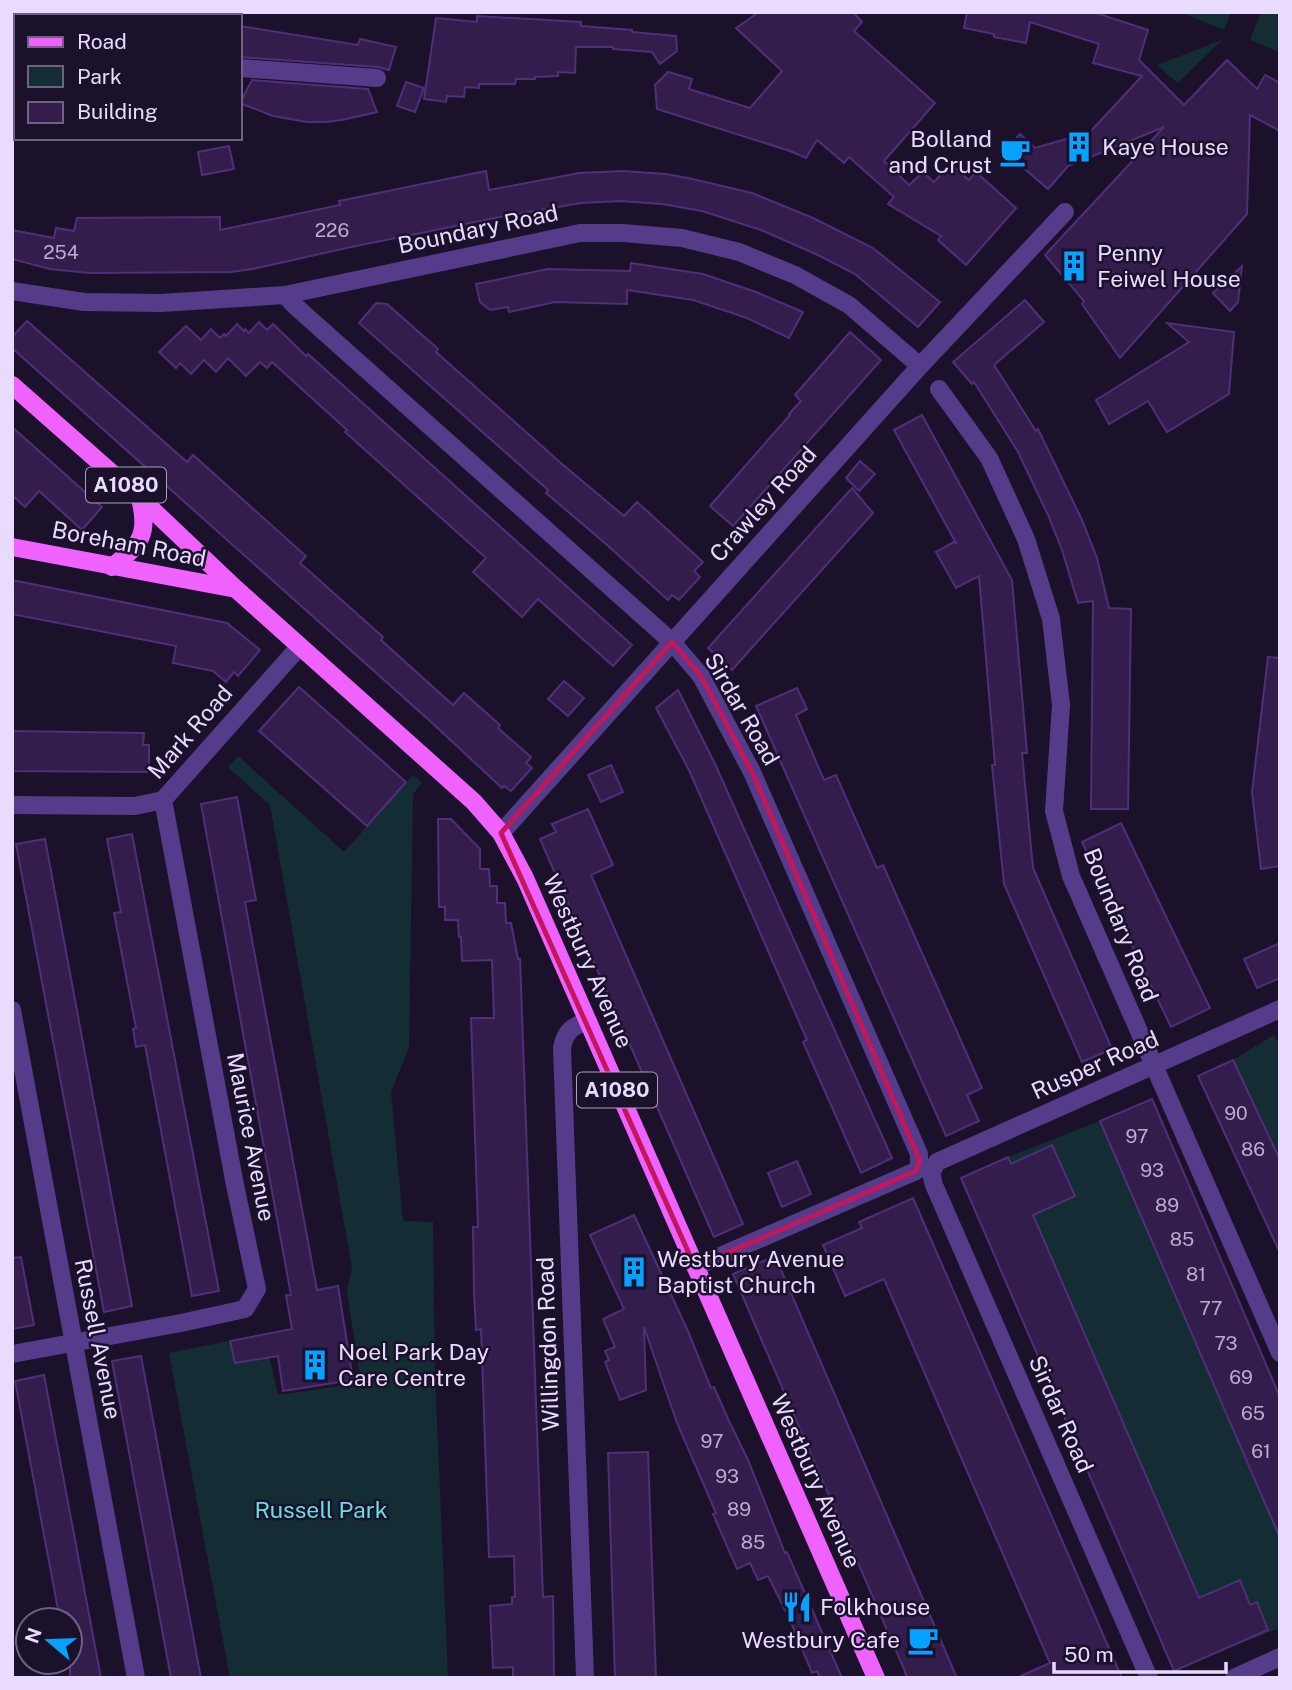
<svg xmlns="http://www.w3.org/2000/svg" width="1292" height="1690" font-family="'Public Sans',sans-serif">
<style>
.green{fill:#142d35}
.building{fill:#331d4c;stroke:#512e78;stroke-width:2}
.lines{fill:none;stroke-linecap:round;stroke-linejoin:round}
.street{stroke:#543c8a;stroke-width:18}
.primary{stroke:#ef62ff;stroke-width:18}
.marked{fill:none;stroke:#c2185b;stroke-width:5;stroke-linejoin:round}
.labels{text-anchor:middle;stroke-width:5;stroke-linejoin:round;paint-order:stroke}
.number-label{font-size:19px;fill:#bcacd2}
.shield{fill:#1c112b;stroke:#ac9ebf;stroke-width:2}
.shield-label{font-size:21px;font-weight:bold;fill:#e9dbff}
.poi-label{font-size:23px;fill:#e9dbff;stroke:#1c112b;text-anchor:start}
.street-label{font-size:23px;fill:#e9dbff;stroke:#1c112b}
.park-label{font-size:23px;fill:#64dfe2;stroke:#1c112b}
</style>
<rect width="100%" height="100%" fill="#1c112b"/>
<g class="green">
<polygon points="1181,12 1231,12 1224,30"/>
<polygon points="1261,12 1280,12 1279,52 1250,40"/>
<polygon points="1222,40 1178,83 1157,65"/>
<polygon points="238,756 344,852 413,775 422,783 413,794 409,1047 391,1092 403,1221 433,1222 435,1376 448,1678 230,1678 169,1353 264,1334 278,1395 361,1383 347,1292 352,1268 270,805 228,767"/>
<polygon points="1274,1035 1280,1047 1280,1161 1233,1060"/>
<polygon points="1100,1121 1280,1538 1280,1628 1221,1651 1008,1157"/>
</g>
<g class="building">
<polygon points="759,12 853,12 862,22 854,31 935,103 884,161 909,185 923,172 934,182 947,168 949,170 953,166 969,180 976,172 1016,208 966,265 938,240 941,236 888,204 894,197 849,157 844,163 817,140 806,158 790,151 657,109 655,85 668,72 692,79 689,89 750,108 782,71 736,28"/>
<polygon points="967,12 1093,12 1148,30 1139,60 1184,105 1227,60 1257,89 1265,75 1280,83 1280,131 1250,115 1247,214 1120,358 1082,304 1084,301 1045,255 1164,127 1068,166 1048,189 1005,152 1020,134 1035,148 1090,132 1142,76 1093,63 1099,44 1030,22 1026,43 994,37 994,34 964,28"/>
<polygon points="477,16 581,22 581,26 632,30 632,32 676,36 677,51 660,64 652,52 613,49 613,47 576,47 575,73 558,72 558,76 535,77 535,79 516,79 515,84 479,84 479,88 465,87 464,97 447,96 446,102 424,99 436,18 477,22"/>
<polygon points="240,26 358,45 360,39 396,47 389,70 378,67 240,57"/>
<polygon points="252,80 368,89 377,112 342,120 325,122 307,122 273,116 240,103"/>
<polygon points="406,82 424,88 415,112 397,106"/>
<polygon points="229,146 234,169 202,175 198,152"/>
<polygon points="486,171 489,190 579,173 623,171 666,174 688,178 752,193 813,218 873,248 940,302 918,327 855,274 818,255 761,230 702,211 662,204 621,201 581,203 500,217 351,247 253,269 231,272 89,273 50,269 12,259 12,230 54,238 56,228 74,231 77,218 220,217 220,230 340,205 339,201"/>
<polygon points="631,263 703,274 756,292 803,312 789,338 747,318 693,300 627,290 627,304 555,302 509,312 508,307 490,310 480,302 476,284 548,269 630,271"/>
<polygon points="1242,266 1238,302 1230,311 1213,293"/>
<polygon points="1025,300 1044,322 994,365 1036,431 1038,429 1082,520 1097,558 1109,608 1131,609 1128,809 1091,809 1093,601 1078,603 1062,550 1048,515 1018,452 974,382 972,384 953,362"/>
<polygon points="376,303 387,304 438,349 436,352 562,464 624,516 637,502 703,562 694,571 700,577 679,600 672,595 668,600 606,544 546,493 548,490 359,323"/>
<polygon points="27,321 187,462 193,455 306,556 300,563 383,637 381,640 453,705 464,693 500,725 498,728 531,757 526,763 532,768 511,791 504,786 502,788 430,721 12,348 12,337"/>
<polygon points="259,322 267,330 273,324 306,356 308,354 632,645 613,666 538,599 522,617 473,572 486,558 345,432 347,430 272,362 267,368 260,362 246,376 228,358 216,372 204,360 191,374 180,363 176,368 159,352 186,326 201,340 211,329 220,338 224,334 226,336 237,324 244,331 245,329 249,333"/>
<polygon points="1167,323 1234,332 1229,394 1167,432 1148,401 1109,424 1096,400 1189,342"/>
<polygon points="850,332 881,360 733,526 710,506 790,415 789,414 801,401 795,395"/>
<polygon points="922,415 1012,580 1027,753 1022,753 1033,868 1112,1049 1082,1062 1004,884 992,765 995,765 979,576 956,588 936,552 954,542 956,543 894,430"/>
<polygon points="12,427 102,507 82,530 39,491 25,507 12,495"/>
<polygon points="860,461 875,474 859,491 846,478"/>
<polygon points="852,488 873,513 732,670 708,648"/>
<polygon points="12,580 227,623 260,650 238,676 234,672 226,682 213,671 173,663 176,646 12,614"/>
<polygon points="1268,657 1280,658 1280,866 1261,869 1252,792"/>
<polygon points="564,681 584,698 568,716 548,699"/>
<polygon points="299,687 406,782 367,826 259,731"/>
<polygon points="797,688 807,709 796,715 824,780 836,775 877,868 883,865 982,1088 967,1095 979,1121 946,1136 756,706"/>
<polygon points="678,690 715,764 892,1158 861,1173 803,1042 807,1040 689,770 656,708"/>
<polygon points="13,731 144,733 143,745 149,745 149,772 12,771"/>
<polygon points="611,765 623,792 601,802 588,775"/>
<polygon points="237,797 256,900 245,902 317,1290 338,1286 353,1380 283,1391 278,1356 235,1363 230,1341 292,1329 286,1295 291,1295 201,804"/>
<polygon points="588,809 613,865 591,875 743,1224 714,1237 540,839 556,832 552,824"/>
<polygon points="438,819 451,819 480,849 480,869 489,869 490,886 497,886 497,903 505,903 506,923 511,923 518,959 520,959 543,1597 553,1596 554,1678 513,1678 513,1667 493,1668 490,1606 512,1604 512,1597 515,1597 514,1556 489,1557 481,1329 476,1330 474,1294 473,1227 478,1227 471,1018 494,1018 492,960 462,961 461,937 459,937 458,920 445,920 445,907 439,907"/>
<polygon points="1121,823 1210,1008 1171,1027 1082,842"/>
<polygon points="132,834 219,1291 192,1296 145,1045 136,1047 133,1029 136,1028 114,913 121,912 107,839"/>
<polygon points="45,839 132,1306 104,1312 16,844"/>
<polygon points="1280,943 1280,978 1257,988 1244,959"/>
<polygon points="1233,1060 1280,1160 1280,1253 1198,1076"/>
<polygon points="1152,1099 1280,1397 1280,1538 1100,1121"/>
<polygon points="1052,1145 1075,1196 1033,1215 1199,1598 1240,1580 1250,1605 1257,1602 1268,1630 1174,1671 961,1178 1008,1157 1011,1164"/>
<polygon points="797,1161 811,1194 782,1207 768,1173"/>
<polygon points="913,1198 1122,1678 1016,1678 1050,1663 884,1279 845,1296 823,1245 862,1228 859,1222"/>
<polygon points="634,1215 687,1329 711,1388 714,1387 729,1421 748,1460 785,1553 787,1552 842,1678 820,1678 817,1671 812,1673 790,1620 768,1576 758,1580 750,1563 737,1569 713,1514 716,1513 677,1423 644,1327 646,1390 620,1400 605,1362 609,1360 605,1351 615,1347 603,1319 624,1309 590,1235"/>
<polygon points="775,1256 957,1678 907,1678 904,1669 733,1274"/>
<polygon points="21,1257 34,1325 12,1329 12,1258"/>
<polygon points="141,1356 201,1678 171,1678 112,1361"/>
<polygon points="44,1375 101,1678 70,1678 70,1620 60,1620 15,1381"/>
<polygon points="648,1452 656,1678 615,1678 608,1453"/>
</g>
<g class="lines">
<g class="street">
<polyline points="12,53 16,53"/>
<polyline points="240,68 377,78"/>
<polyline points="12,291 84,302 161,303 285,295 580,233 623,233 682,238 739,252 795,275 849,305 920,366"/>
<polyline points="285,295 294,305 672,642 701,676 752,772 919,1154 919,1165 916,1171 695,1267"/>
<polyline points="939,389 989,458 1026,539 1051,619 1061,705 1054,811 1071,876 1280,1353"/>
<polyline points="12,805 135,806 163,800 300,646"/>
<polyline points="501,833 920,366 1065,212"/>
<polyline points="12,1010 136,1678"/>
<polyline points="12,1354 181,1323 245,1309 257,1289 235,1185 163,800"/>
<path d="M585,1678L562,1048C565,1032 572,1026 587,1021"/>
<polyline points="1149,1678 934,1185 931,1173 937,1162 1280,1009"/>
<polyline points="1234,1678 1280,1657"/>
</g>
<g class="primary">
<polyline points="12,385 140,498 236,589 474,802 501,833 525,878 876,1678"/>
<polyline points="12,547 236,589"/>
<path d="M112,567C141,544 149,535 140,498"/>
</g>
</g>
<path class="marked" d="M672,642L701,676L752,772L920,1161L916,1171L695,1267L501,833Z"/>
<defs>
<g id="building-bare" transform="scale(2.415)"><path d="M-4-6H4V6H1V3H-1V6H-4ZM-2.5-4.3h1.7v1.8h-1.7ZM.8-4.3h1.7v1.8H.8ZM-2.5-1h1.7V.8h-1.7ZM.8-1h1.7V.8H.8Z" fill="#07a2ff" stroke="#1c112b" stroke-width="2.5" paint-order="stroke"/></g>
<g id="cafe-bare" transform="scale(2.415)"><path d="M-5.5-4.5H6V0H3Q3 3.5 0 3.5H-2.5Q-5.5 3.5-5.5 0ZM3-3.2v2h1.7v-2ZM-6 4.5H4V6H-6Z" fill="#07a2ff" stroke="#1c112b" stroke-width="2.5" paint-order="stroke"/></g>
<g id="restaurant-bare" transform="scale(2.415)"><path d="M-5-6h1v4h1v-4h1v4h1v-4h1v5L-1.5 .5V6h-2V.5L-5-1ZM5-6V6H3V1.5H1.5Q1.5-4 5-6Z" fill="#07a2ff" stroke="#1c112b" stroke-width="2.5" paint-order="stroke"/></g>
</defs>
<g fill-rule="evenodd">
<use href="#building-bare" x="1079" y="147"/>
<use href="#cafe-bare" x="1015" y="152"/>
<use href="#building-bare" x="1074" y="266"/>
<use href="#building-bare" x="634" y="1272"/>
<use href="#building-bare" x="315" y="1365"/>
<use href="#restaurant-bare" x="797" y="1607"/>
<use href="#cafe-bare" x="923" y="1640"/>
</g>
<g class="labels">
<g class="number-label">
<text x="332" y="237">226</text>
<text x="61" y="259">254</text>
<text x="1236" y="1120">90</text>
<text x="1137" y="1143">97</text>
<text x="1253" y="1156">86</text>
<text x="1152" y="1177">93</text>
<text x="1167" y="1212">89</text>
<text x="1182" y="1246">85</text>
<text x="1196" y="1281">81</text>
<text x="1211" y="1315">77</text>
<text x="1226" y="1350">73</text>
<text x="1241" y="1384">69</text>
<text x="1253" y="1420">65</text>
<text x="712" y="1448">97</text>
<text x="1261" y="1458">61</text>
<text x="727" y="1483">93</text>
<text x="739" y="1516">89</text>
<text x="753" y="1549">85</text>
</g>
<g class="shield">
<rect x="86" y="467.5" width="80" height="35" rx="5"/>
<rect x="577" y="1072.5" width="80" height="35" rx="5"/>
</g>
<g class="shield-label">
<text x="126" y="492">A1080</text>
<text x="617" y="1097">A1080</text>
</g>
<g class="poi-label">
<text x="992" y="147" text-anchor="end">Bolland<tspan x="992" dy="26">and Crust</tspan></text>
<text x="1102" y="155">Kaye House</text>
<text x="1097" y="261">Penny<tspan x="1097" dy="26">Feiwel House</tspan></text>
<text x="657" y="1267">Westbury Avenue<tspan x="657" dy="26">Baptist Church</tspan></text>
<text x="338" y="1360">Noel Park Day<tspan x="338" dy="26">Care Centre</tspan></text>
<text x="820" y="1615">Folkhouse</text>
<text x="900" y="1648" text-anchor="end">Westbury Cafe</text>
</g>
<g class="street-label">
<text transform="translate(478 229) rotate(-12)" y="8">Boundary Road</text>
<text transform="translate(763 504) rotate(-48)" y="8">Crawley Road</text>
<text transform="translate(129 544) rotate(11)" y="8">Boreham Road</text>
<text transform="translate(742 709) rotate(60)" y="8">Sirdar Road</text>
<text transform="translate(190 732) rotate(-49)" y="8">Mark Road</text>
<text transform="translate(1121 925) rotate(68)" y="8">Boundary Road</text>
<text transform="translate(588 961) rotate(66)" y="8">Westbury Avenue</text>
<text transform="translate(1095 1065) rotate(-24)" y="8">Rusper Road</text>
<text transform="translate(251 1137) rotate(79)" y="8">Maurice Avenue</text>
<text transform="translate(98 1339) rotate(79)" y="8">Russell Avenue</text>
<text transform="translate(548 1344) rotate(-92)" y="8">Willingdon Road</text>
<text transform="translate(1061 1414) rotate(66)" y="8">Sirdar Road</text>
<text transform="translate(816 1481) rotate(66)" y="8">Westbury Avenue</text>
</g>
<g class="park-label">
<text x="321" y="1518">Russell Park</text>
</g>
</g>
<rect width="1292" height="1690" fill="none" stroke="#e9dbff" stroke-width="28"/>
<rect x="14" y="14" width="228" height="126" fill="#1c112b" stroke="#6e6280" stroke-width="2"/>
<rect x="28" y="37" width="35" height="10" fill="#ef62ff" stroke="#6e6280" stroke-width="2"/>
<text x="77" y="49" font-size="21" fill="#e9dbff">Road</text>
<rect x="28" y="66" width="35" height="21" fill="#142d35" stroke="#6e6280" stroke-width="2"/>
<text x="77" y="84" font-size="21" fill="#e9dbff">Park</text>
<rect x="28" y="102" width="35" height="21" fill="#331d4c" stroke="#6e6280" stroke-width="2"/>
<text x="77" y="119" font-size="21" fill="#e9dbff">Building</text>
<g transform="translate(49 1641) rotate(289)"><circle r="33" fill="#1c112b" stroke="#6e6280" stroke-width="2"/>
<path d="M0-5L12 26L0 18L-12 26Z" fill="#07a2ff"/>
<text y="-10" font-size="19" font-weight="bold" text-anchor="middle" fill="#e9dbff">N</text>
</g>
<path d="M1054 1662v10h172v-10" fill="none" stroke="#e9dbff" stroke-width="3.5"/>
<text x="1064" y="1662" font-size="21" fill="#e9dbff" stroke="#1c112b" stroke-width="5" paint-order="stroke">50 m</text>
</svg>
